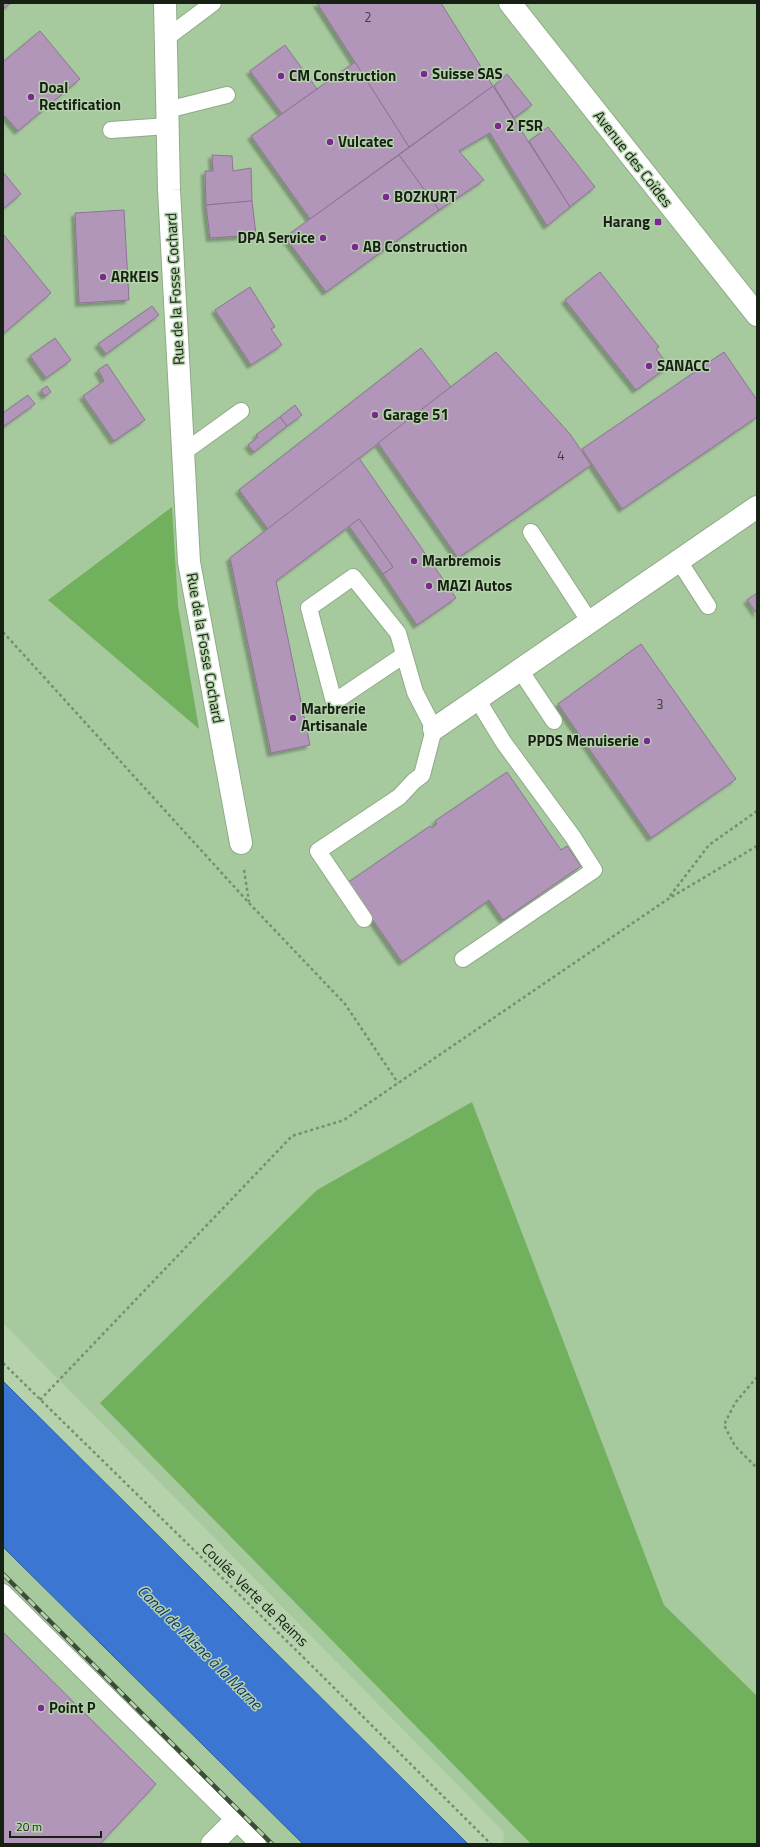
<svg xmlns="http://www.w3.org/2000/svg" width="760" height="1847" font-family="'Titillium Web',sans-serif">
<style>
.built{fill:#a7c99e}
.green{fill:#71b05d}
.water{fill:#3b77d2;stroke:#305d99}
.building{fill:#b296ba;stroke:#8e7395;filter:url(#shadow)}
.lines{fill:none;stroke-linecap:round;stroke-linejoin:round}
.service-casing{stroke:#8fab87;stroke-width:18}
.minor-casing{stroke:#8fab87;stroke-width:24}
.path{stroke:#788e72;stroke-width:2.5;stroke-dasharray:3 3;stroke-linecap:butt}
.service{stroke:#fff;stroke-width:16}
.minor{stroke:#fff;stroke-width:22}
.rail-casing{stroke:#3d4c38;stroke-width:4.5}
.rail{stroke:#b5d2ac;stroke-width:3;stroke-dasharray:9;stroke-linecap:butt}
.poi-dot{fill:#7e2694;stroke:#b5d2ac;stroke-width:1.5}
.labels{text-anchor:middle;stroke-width:3;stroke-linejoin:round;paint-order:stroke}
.number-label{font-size:13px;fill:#3d3e3d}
.poi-label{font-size:15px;font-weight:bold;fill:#162113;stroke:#b5d2ac;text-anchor:start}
.street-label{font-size:15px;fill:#162113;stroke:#b5d2ac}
.water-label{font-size:16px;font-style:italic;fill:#103772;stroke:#b5d2ac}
</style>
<defs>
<filter id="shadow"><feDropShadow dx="-3.5" dy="3.5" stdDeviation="1" flood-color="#0004"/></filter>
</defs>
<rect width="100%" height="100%" fill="#b5d2ac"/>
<g class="built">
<polygon points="3,3 757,3 757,1844 503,1844 504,1832 3,1323"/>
<polygon points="3,1449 398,1844 3,1844"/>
</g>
<g class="green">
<polygon points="172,507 178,606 199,729 48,600"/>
<polygon points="472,1102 664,1605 757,1696 757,1844 531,1844 100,1403 317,1190"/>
</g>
<polygon class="water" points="3,1381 468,1844 303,1844 3,1547"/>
<g class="building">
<polygon points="3,3 11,3 3,9"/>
<polygon points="317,3 441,3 493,86 409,147"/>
<polygon points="40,31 80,79 18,131 5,116 3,117 3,62"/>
<polygon points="285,45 317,89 282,114 250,71"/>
<polygon points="355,62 409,147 310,219 251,136"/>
<polygon points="507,74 532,105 514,118 494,86"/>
<polygon points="493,86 570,207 547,226 490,133 459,151 484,180 439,210 399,155"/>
<polygon points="548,127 595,187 570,207 529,141"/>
<polygon points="212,155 232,156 233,171 251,168 252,201 206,205 205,171 213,171"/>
<polygon points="399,155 439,210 326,292 285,237"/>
<polygon points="3,172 21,194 3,209"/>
<polygon points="252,201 256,235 210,238 206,205"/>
<polygon points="124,210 129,300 79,303 75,213"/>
<polygon points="3,234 51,293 3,334"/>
<polygon points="600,272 659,347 656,349 669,366 636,390 565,300"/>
<polygon points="250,287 275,327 271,329 282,345 251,365 215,310"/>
<polygon points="152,306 159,315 106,354 98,344"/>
<polygon points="55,338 71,360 46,378 30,356"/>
<polygon points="421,348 451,387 268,529 239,490"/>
<polygon points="496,352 570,434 591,465 458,558 378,443"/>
<polygon points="724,352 757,400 757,417 622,509 582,449"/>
<polygon points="107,364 145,420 114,441 83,396 104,381 98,370"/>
<polygon points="47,386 51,392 45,396 41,390"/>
<polygon points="28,395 35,404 3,427 3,413"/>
<polygon points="295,405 302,415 287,426 280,417"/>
<polygon points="280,417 287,426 254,452 248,445 258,437 256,435"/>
<polygon points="359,458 456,598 417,625 383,574 393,567 359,519 276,581 310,745 271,753 230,558"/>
<polygon points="359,519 393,567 383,574 349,526"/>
<polygon points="757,593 757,614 747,600"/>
<polygon points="641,644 736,779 651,838 558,704"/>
<polygon points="507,772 561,850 567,846 581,866 503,920 489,900 402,962 347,883 430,826 432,828 437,824 435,821"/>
<polygon points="3,1632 156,1784 100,1844 3,1844"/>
</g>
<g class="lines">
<g class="service-casing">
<g id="service">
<polyline points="165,39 213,3"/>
<polyline points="167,110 227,95"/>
<polyline points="111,130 168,126"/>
<polyline points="184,452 241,411"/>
<polyline points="531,532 590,622"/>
<polyline points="679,561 708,606"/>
<polyline points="520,670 554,721"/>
<polyline points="364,919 318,851 399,797 414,781 422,775 434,729 415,692 398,633 353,577 309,608 334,702 404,655"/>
<polyline points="463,959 594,870 573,837 504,743 477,699"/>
<polyline points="3,1592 258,1844"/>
</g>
</g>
<g class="minor-casing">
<g id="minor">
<polyline points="165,3 169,190 189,562 241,843"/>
<polyline points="510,3 757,315"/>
<polyline points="434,729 757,507"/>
<polyline points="212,1844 235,1821"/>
</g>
</g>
<g class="path">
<polyline points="3,632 249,903 345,1004 398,1083"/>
<polyline points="244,870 249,902"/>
<polyline points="670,896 709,845 757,811"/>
<polyline points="3,1363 299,1653 491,1844"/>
<polyline points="757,1377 735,1403 724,1425 735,1446 757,1468"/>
<polyline points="40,1400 292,1136 344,1120 668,899 757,846"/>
</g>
<use href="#service" class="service"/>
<use href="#minor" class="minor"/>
<g class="rail-casing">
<polyline id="rail" points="3,1574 272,1844"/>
</g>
<use href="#rail" class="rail"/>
</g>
<g class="poi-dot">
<circle cx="424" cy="74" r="4"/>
<circle cx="281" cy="76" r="4"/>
<circle cx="31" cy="97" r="4"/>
<circle cx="498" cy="126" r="4"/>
<circle cx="330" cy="142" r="4"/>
<circle cx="386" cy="197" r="4"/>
<rect x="654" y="218" width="8" height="8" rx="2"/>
<circle cx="323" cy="238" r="4"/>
<circle cx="355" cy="247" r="4"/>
<circle cx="103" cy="277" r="4"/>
<circle cx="649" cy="366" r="4"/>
<circle cx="375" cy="415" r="4"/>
<circle cx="414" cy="561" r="4"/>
<circle cx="429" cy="586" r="4"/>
<circle cx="293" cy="718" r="4"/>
<circle cx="647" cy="741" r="4"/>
<circle cx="41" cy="1708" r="4"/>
</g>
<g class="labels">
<g class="number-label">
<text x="368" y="22">2</text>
<text x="561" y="460">4</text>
<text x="660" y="709">3</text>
</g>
<g class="poi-label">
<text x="432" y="79">Suisse SAS</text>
<text x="289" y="81">CM Construction</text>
<text x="39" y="93">Doal<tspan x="39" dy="17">Rectification</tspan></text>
<text x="506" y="131">2 FSR</text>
<text x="338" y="147">Vulcatec</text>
<text x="394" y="202">BOZKURT</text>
<text x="650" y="227" text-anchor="end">Harang</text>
<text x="315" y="243" text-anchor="end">DPA Service</text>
<text x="363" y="252">AB Construction</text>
<text x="111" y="282">ARKEIS</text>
<text x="657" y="371">SANACC</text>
<text x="383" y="420">Garage 51</text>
<text x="422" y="566">Marbremois</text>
<text x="437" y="591">MAZI Autos</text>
<text x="301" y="714">Marbrerie<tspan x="301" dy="17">Artisanale</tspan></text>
<text x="639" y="746" text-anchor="end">PPDS Menuiserie</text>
<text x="49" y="1713">Point P</text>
</g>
<g class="street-label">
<text transform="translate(633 159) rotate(52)" y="5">Avenue des Coïdes</text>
<text transform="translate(175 289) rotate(-93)" y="5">Rue de la Fosse Cochard</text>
<text transform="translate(205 648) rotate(80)" y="5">Rue de la Fosse Cochard</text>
<text transform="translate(255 1595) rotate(44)" y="5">Coulée Verte de Reims</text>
</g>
<g class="water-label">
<text transform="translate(200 1647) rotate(45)" y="6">Canal de l'Aisne à la Marne</text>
</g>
</g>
<rect width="760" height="1847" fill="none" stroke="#162113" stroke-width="8"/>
<path d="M10 1831v6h91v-6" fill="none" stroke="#162113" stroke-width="2"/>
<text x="16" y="1831" font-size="12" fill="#162113" stroke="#b5d2ac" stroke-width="3" paint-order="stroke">20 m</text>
</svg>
